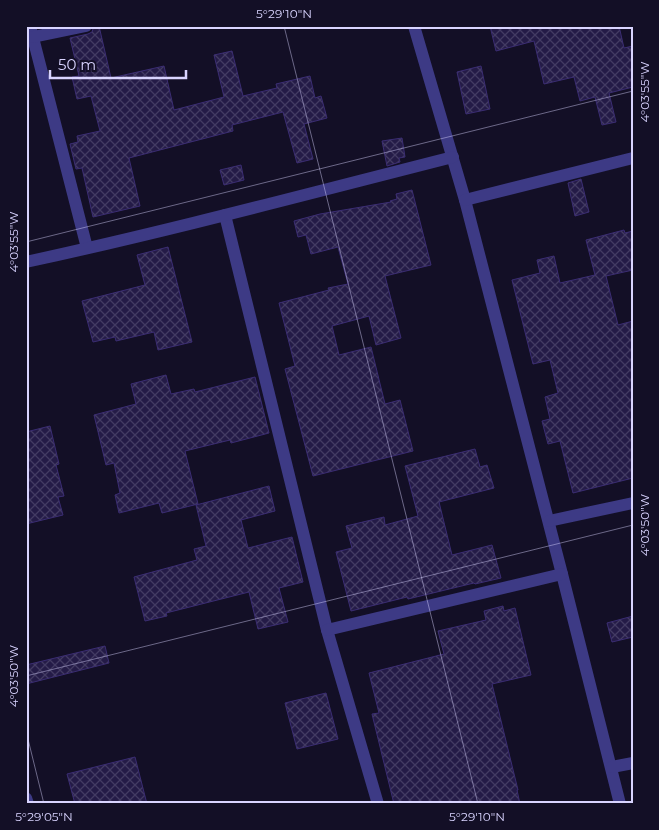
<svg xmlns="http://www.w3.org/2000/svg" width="659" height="830" font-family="Montserrat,sans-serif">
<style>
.building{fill:url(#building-cross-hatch);stroke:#3b2d73}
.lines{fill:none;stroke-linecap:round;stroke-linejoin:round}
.street{stroke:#3d3a85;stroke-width:12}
.ticks{fill:none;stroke:#d9d4ff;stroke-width:1;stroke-opacity:0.45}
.neatline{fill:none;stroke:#d9d4ff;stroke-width:2}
.ticks-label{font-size:12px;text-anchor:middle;fill:#d9d4ff}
</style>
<defs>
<pattern id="building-cross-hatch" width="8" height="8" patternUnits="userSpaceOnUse" patternTransform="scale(1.25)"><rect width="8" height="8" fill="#241b47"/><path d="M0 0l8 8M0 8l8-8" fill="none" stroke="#433b63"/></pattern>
</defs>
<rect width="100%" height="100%" fill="#130f26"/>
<g class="building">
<polygon points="94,26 99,26 111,78 164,66 174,110 224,97 214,55 232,51 243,96 277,88 276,84 310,76 315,98 321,96 327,118 304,124 313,159 297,163 283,112 232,125 233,131 129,158 140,206 93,217 82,168 76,169 70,144 78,142 77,136 100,131 91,96 77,99 72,77 79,76 70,38 88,34 92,32"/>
<polygon points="490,26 619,26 624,48 633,46 633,87 609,93 616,122 602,125 595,97 580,101 574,77 544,84 534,41 496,51"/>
<polygon points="481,66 490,109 466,114 457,72"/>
<polygon points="402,138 405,157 399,158 400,162 387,166 382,141"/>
<polygon points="241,165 244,180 224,185 220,170"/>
<polygon points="581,179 589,212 575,216 568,183"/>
<polygon points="412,190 431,265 385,276 401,338 376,345 369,316 332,326 339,355 371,347 385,404 400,400 413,451 313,476 285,369 295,366 279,303 329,290 328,288 348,284 338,247 311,254 306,235 298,237 294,221 320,214 391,202 390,201 397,199 396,194"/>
<polygon points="624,230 625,233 633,231 633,270 606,276 618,325 633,321 633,478 573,493 560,441 548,444 542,421 550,419 545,397 558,393 550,360 533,364 512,280 540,273 537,260 554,256 560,283 595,275 586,240"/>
<polygon points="168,247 192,342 158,350 154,332 116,341 115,337 93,342 82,301 145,285 137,255"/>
<polygon points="166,375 171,394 194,389 195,392 255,377 269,433 231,443 230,440 185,451 198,504 162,513 159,503 119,513 115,495 120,493 114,463 106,465 94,415 136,404 131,384"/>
<polygon points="50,426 59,464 56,465 64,496 58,497 63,515 26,524 26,432"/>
<polygon points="475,449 480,467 487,465 494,488 439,502 452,555 492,545 501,578 475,584 474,583 408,599 407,597 351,611 336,552 352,548 346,526 384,517 385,525 418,516 405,466"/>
<polygon points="269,486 275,511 241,520 248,548 292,537 303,582 279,588 288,622 258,629 249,592 166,613 167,616 145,621 134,577 197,560 194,549 206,546 196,505"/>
<polygon points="503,606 504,611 515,608 531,675 492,684 518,790 517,790 520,804 394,804 372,714 379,713 369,673 444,654 438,631 486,620 484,611"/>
<polygon points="633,616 633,637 612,642 607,623"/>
<polygon points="105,646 109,663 26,684 26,665"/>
<polygon points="326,693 338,739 297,749 285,703"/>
<polygon points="135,757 147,804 75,804 67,774"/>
</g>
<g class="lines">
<g class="street">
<polyline points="30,26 87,248"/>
<polyline points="414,26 465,200 562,574 620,804"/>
<polyline points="33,37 86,26"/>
<polyline points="465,200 633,158"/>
<polyline points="225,215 327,630 378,804"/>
<path d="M26,262C169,231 311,193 453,157"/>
<polyline points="549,521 633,503"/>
<polyline points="327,630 562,574"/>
<polyline points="612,767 633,763"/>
<polyline points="26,798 28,804"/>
</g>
</g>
<path class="ticks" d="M284,26L478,804M26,242L633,91M26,676L633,525M26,731L44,804"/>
<rect width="659" height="830" fill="none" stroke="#130f26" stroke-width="55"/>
<path d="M50 70v8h136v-8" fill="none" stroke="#d9d4ff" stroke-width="2.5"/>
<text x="58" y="70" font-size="15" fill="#d9d4ff" stroke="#130f26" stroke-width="4" paint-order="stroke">50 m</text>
<rect x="28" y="28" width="604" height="774" class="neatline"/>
<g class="ticks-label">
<text x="284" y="18">5°29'10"N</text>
<text transform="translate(645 92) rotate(-90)" y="4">4°03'55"W</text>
<text transform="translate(14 242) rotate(-90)" y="4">4°03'55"W</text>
<text transform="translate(645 525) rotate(-90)" y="4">4°03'50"W</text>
<text transform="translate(14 676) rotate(-90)" y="4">4°03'50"W</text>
<text x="44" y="821">5°29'05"N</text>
<text x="477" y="821">5°29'10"N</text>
</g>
</svg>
